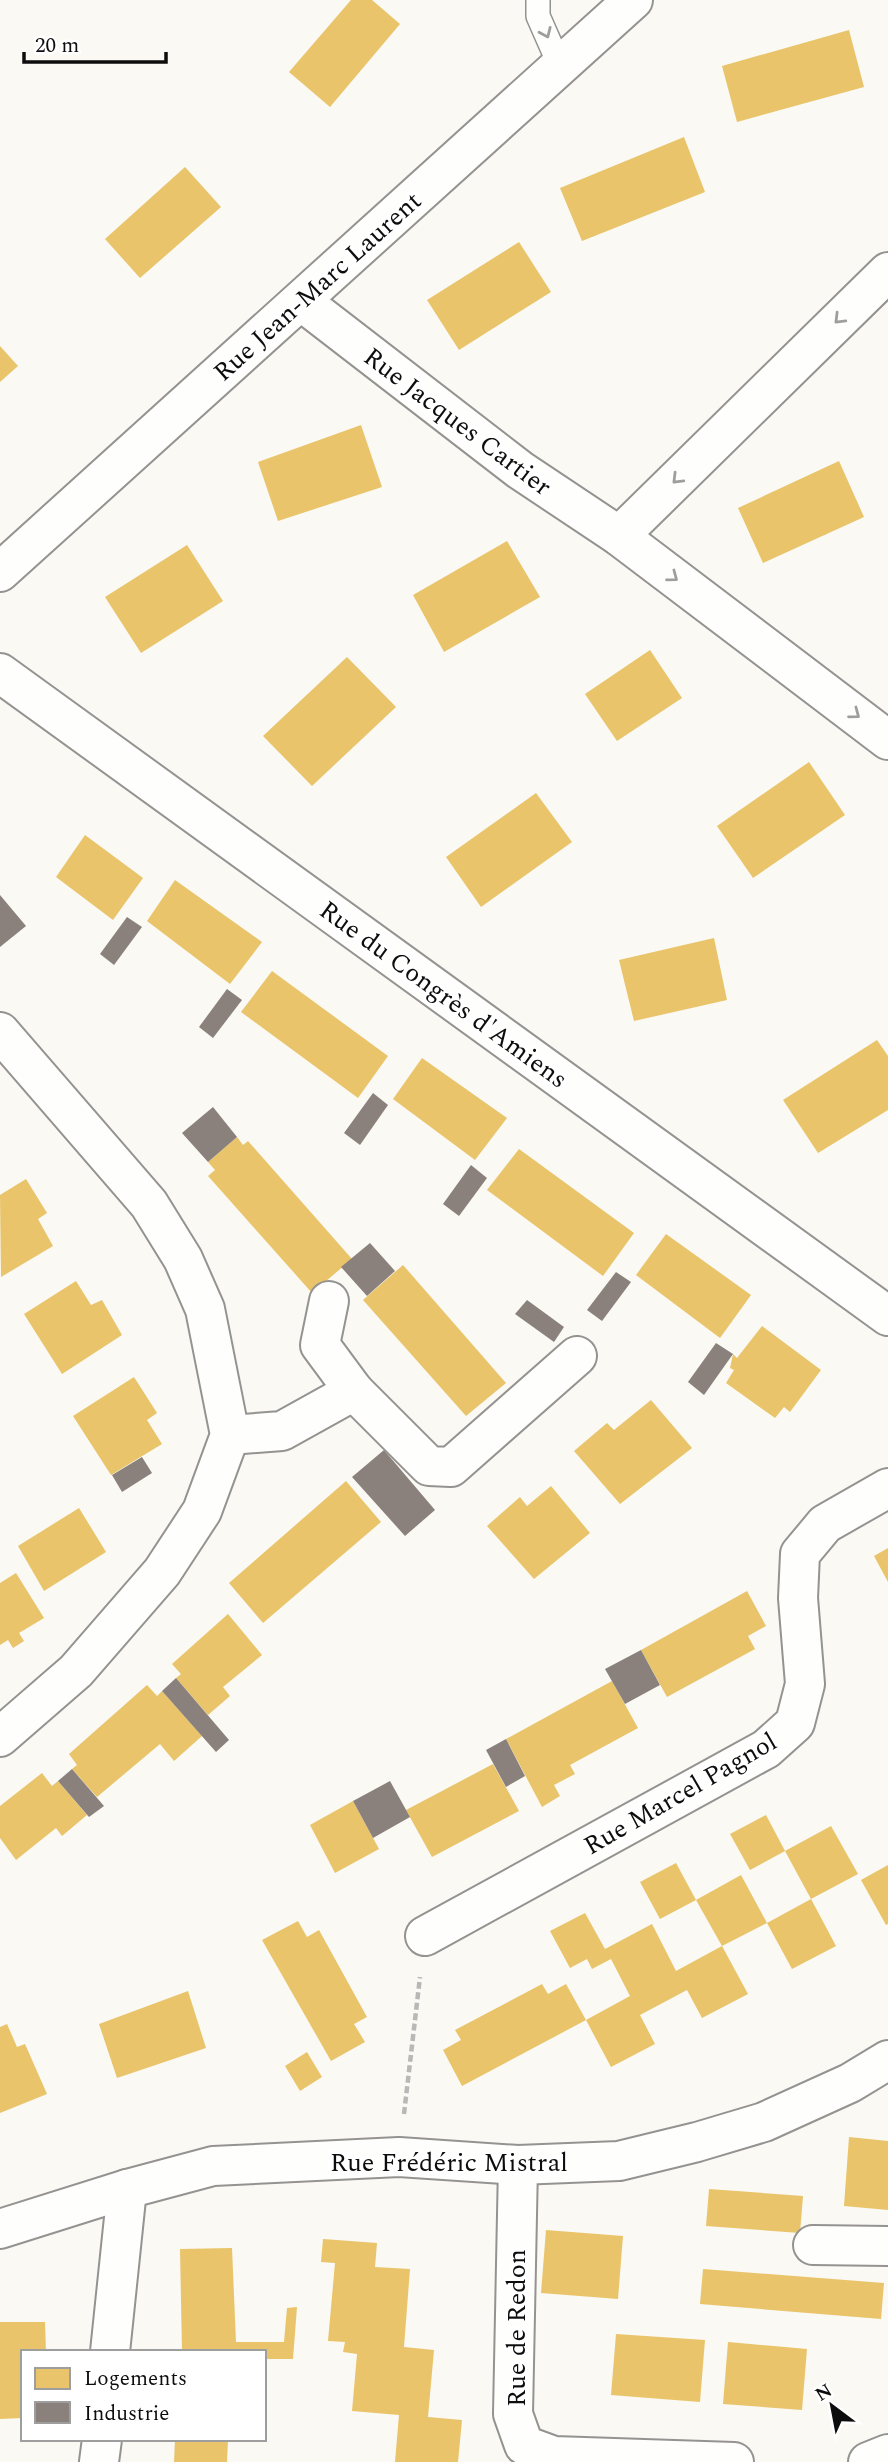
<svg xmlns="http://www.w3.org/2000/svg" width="888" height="2462" font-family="Spectral,serif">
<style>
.homes{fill:#e9c46a}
.industry{fill:#8a817c}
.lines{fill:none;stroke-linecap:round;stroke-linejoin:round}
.service-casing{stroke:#949391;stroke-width:26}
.minor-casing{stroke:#949391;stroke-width:42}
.tertiary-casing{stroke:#949391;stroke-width:42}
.path{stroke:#b8b8b7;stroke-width:4.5;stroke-dasharray:7 3.5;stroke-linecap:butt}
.service{stroke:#fefefd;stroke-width:23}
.minor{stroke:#fefefd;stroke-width:38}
.tertiary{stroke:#fefefd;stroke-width:38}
.oneway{stroke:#9e9e9d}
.labels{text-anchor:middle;stroke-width:7;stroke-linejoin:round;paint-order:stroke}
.street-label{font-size:26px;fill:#0d0d0d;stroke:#fff}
</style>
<rect width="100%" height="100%" fill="#faf9f3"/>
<g class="homes">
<polygon points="351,0 372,0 400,24 330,107 289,72"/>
<polygon points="849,30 864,87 737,122 722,66"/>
<polygon points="684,137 705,192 582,241 560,188"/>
<polygon points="185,167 221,207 140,278 105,239"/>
<polygon points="519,242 551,292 459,350 427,300"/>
<polygon points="0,346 18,366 0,382"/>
<polygon points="361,425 382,487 278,521 258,462"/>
<polygon points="839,461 864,517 763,563 738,508"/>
<polygon points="507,541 540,597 444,652 413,595"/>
<polygon points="187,545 223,601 141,653 105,597"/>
<polygon points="650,650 682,698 617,741 585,694"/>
<polygon points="347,657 396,707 312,786 263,736"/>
<polygon points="809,762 845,815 753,878 717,826"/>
<polygon points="536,793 572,842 481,907 446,857"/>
<polygon points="85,835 143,878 113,920 56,877"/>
<polygon points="175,880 262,942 230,984 147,921"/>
<polygon points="714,938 727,1000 634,1021 619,960"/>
<polygon points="272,971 388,1056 358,1098 241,1012"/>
<polygon points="877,1040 888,1056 888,1110 818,1153 783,1100"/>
<polygon points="422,1058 507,1118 475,1160 393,1099"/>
<polygon points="237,1137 243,1145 248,1141 352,1259 312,1293 208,1176 215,1170 208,1162"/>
<polygon points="519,1149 634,1233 603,1276 487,1190"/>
<polygon points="26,1179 47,1213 38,1219 53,1246 1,1277 0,1195"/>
<polygon points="666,1234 751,1295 720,1338 636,1275"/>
<polygon points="403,1265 506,1383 466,1416 363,1300"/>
<polygon points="76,1281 91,1305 102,1300 122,1335 62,1374 24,1314"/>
<polygon points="762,1326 821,1370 790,1412 784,1407 775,1418 726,1383 734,1370 730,1368 733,1354 737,1358"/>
<polygon points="134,1377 157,1413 147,1420 162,1444 111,1475 73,1416"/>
<polygon points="651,1400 692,1448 620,1504 574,1451 607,1423 614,1430"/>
<polygon points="346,1481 381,1522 263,1623 229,1583"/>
<polygon points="551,1486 590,1533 534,1579 487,1526 520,1497 527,1506"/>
<polygon points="79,1508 106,1552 44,1591 18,1546"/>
<polygon points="888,1548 888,1582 874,1556"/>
<polygon points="16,1573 44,1618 19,1633 24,1641 13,1648 8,1640 0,1645 0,1583"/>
<polygon points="747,1591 766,1626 748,1636 755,1649 667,1697 641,1650"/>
<polygon points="228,1614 262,1655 223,1687 230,1696 208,1715 176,1678 181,1674 172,1664"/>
<polygon points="612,1681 638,1728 570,1765 575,1774 554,1785 560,1796 542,1807 506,1739"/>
<polygon points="147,1685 157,1696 162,1691 202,1736 174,1761 160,1744 97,1797 72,1769 77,1765 69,1754"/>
<polygon points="493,1764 519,1811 432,1857 406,1810"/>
<polygon points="42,1773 52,1786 58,1781 87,1815 62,1836 56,1828 16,1860 0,1838 0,1806"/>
<polygon points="353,1801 379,1849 335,1873 310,1825"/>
<polygon points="766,1815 785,1851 750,1870 730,1834"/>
<polygon points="831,1826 858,1874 811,1899 785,1851"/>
<polygon points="676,1863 696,1900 660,1919 640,1882"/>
<polygon points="888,1865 888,1924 886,1925 861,1880"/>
<polygon points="741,1875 767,1923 722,1946 696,1900"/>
<polygon points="811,1899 836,1946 792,1969 767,1923"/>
<polygon points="585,1913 605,1949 652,1924 676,1971 722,1946 748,1994 702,2018 687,1990 640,2015 655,2044 611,2067 586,2020 630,1996 611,1959 592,1969 587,1959 570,1968 550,1931"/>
<polygon points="298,1921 307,1937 319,1930 367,2017 354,2024 365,2042 331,2061 262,1940"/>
<polygon points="542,1984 548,1994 566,1984 586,2020 462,2086 443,2050 461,2040 455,2030"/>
<polygon points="188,1991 206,2048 117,2078 99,2024"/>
<polygon points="7,2024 17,2047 25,2044 47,2094 0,2113 0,2027"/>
<polygon points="307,2052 322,2077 300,2091 285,2066"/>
<polygon points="849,2137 888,2141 888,2210 844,2206"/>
<polygon points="709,2189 803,2196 800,2233 706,2226"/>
<polygon points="546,2230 623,2236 618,2299 541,2293"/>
<polygon points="323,2239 377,2243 375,2267 410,2269 404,2347 434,2350 428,2417 462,2420 458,2462 395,2462 399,2415 352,2411 357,2354 343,2352 345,2342 328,2341 335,2263 321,2262"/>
<polygon points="232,2248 236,2342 284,2342 287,2308 297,2307 293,2359 264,2359 264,2352 182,2352 180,2249"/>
<polygon points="703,2269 884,2283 881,2319 700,2304"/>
<polygon points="0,2322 45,2322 46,2352 23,2352 23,2418 0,2419"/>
<polygon points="616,2334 705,2340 700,2402 611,2395"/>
<polygon points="728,2342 807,2349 802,2410 723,2404"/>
<polygon points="175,2439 228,2439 227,2462 174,2462"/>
</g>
<g class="industry">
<polygon points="0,895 26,926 0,947"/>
<polygon points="127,917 142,927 114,965 100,954"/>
<polygon points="227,989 242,1000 213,1038 199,1027"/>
<polygon points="373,1093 388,1105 360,1145 344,1133"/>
<polygon points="213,1107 237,1137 208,1162 182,1133"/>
<polygon points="471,1165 487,1178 459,1216 443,1204"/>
<polygon points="370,1243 395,1271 367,1296 341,1267"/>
<polygon points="616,1272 631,1282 602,1321 587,1310"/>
<polygon points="527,1300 564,1327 554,1342 515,1314"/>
<polygon points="716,1343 733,1354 704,1395 688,1382"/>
<polygon points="384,1450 435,1510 405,1536 352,1477"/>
<polygon points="142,1457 152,1473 122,1492 112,1475"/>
<polygon points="641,1650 660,1685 625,1704 605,1669"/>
<polygon points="176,1678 229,1740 216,1752 162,1691"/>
<polygon points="506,1739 525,1776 506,1787 486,1750"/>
<polygon points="72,1769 104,1806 89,1817 58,1781"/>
<polygon points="390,1781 410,1817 373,1838 353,1801"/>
</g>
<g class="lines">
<g class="service-casing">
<polyline id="service" points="538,0 538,16 560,66"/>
</g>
<g class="minor-casing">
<g id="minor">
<polyline points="301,301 520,470 619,536 888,740"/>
<polyline points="619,536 888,272"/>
<polyline points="0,673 888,1316"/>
<polyline points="0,1032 149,1204 183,1259 205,1309 230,1435 202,1511 162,1572 76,1671 0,1737"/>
<polyline points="329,1301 320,1345 354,1391"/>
<polyline points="230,1435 282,1431 354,1391 429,1466 451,1467 577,1356"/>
<polyline points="425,1936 766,1749 795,1723 805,1684 798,1598 800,1554 825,1524 888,1488"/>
<polyline points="518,2165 513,2414 524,2445 554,2456 734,2462"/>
<polyline points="0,2229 127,2189 213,2166 399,2157 518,2165 619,2161 697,2142 764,2122 850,2083 888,2060"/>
<polyline points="813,2245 888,2246"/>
<polyline points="110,2352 127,2189"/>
<polyline points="99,2462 102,2439"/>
<polyline points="868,2462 888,2454"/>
</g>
</g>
<g class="tertiary-casing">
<polyline id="tertiary" points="0,572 633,0"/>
</g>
<polyline class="path" points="404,2114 420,1977"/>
<use href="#service" class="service"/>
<use href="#minor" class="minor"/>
<use href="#tertiary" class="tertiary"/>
</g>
<defs><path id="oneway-chevron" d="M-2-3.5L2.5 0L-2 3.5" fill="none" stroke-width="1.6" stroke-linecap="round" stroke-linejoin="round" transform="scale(1.75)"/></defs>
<g class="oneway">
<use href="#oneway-chevron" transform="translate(546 33) rotate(66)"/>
<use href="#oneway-chevron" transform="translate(839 319) rotate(135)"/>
<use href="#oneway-chevron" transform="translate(677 479) rotate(135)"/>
<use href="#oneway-chevron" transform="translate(673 577) rotate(37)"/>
<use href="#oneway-chevron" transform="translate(855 714) rotate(37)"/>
</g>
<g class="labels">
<g class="street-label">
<text transform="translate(317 286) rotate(-42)" y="9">Rue Jean-Marc Laurent</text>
<text transform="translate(458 421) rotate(37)" y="9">Rue Jacques Cartier</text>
<text transform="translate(444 994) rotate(36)" y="9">Rue du Congrès d'Amiens</text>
<text transform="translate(680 1793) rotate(-30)" y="9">Rue Marcel Pagnol</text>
<text x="449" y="2171">Rue Frédéric Mistral</text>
<text transform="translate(516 2328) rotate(-90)" y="9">Rue de Redon</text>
</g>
</g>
<rect x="21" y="2350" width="245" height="91" fill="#ffffff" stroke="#9e9e9e" stroke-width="2"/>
<rect x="35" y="2368" width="35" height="21" fill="#e9c46a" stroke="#9e9e9e" stroke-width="2"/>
<text x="84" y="2385" font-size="21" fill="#0d0d0d">Logements</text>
<rect x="35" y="2402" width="35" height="21" fill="#8a817c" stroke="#9e9e9e" stroke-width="2"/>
<text x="84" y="2420" font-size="21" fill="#0d0d0d">Industrie</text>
<g transform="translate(832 2406) rotate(328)" stroke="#ffffff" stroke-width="5" paint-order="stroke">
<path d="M0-5L12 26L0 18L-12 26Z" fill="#0d0d0d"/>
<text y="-10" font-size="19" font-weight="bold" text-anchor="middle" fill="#0d0d0d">N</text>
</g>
<path d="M24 52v10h142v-10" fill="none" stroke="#0d0d0d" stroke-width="3.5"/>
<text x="35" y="52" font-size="21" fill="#0d0d0d" stroke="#ffffff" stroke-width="5" paint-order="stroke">20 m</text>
</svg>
